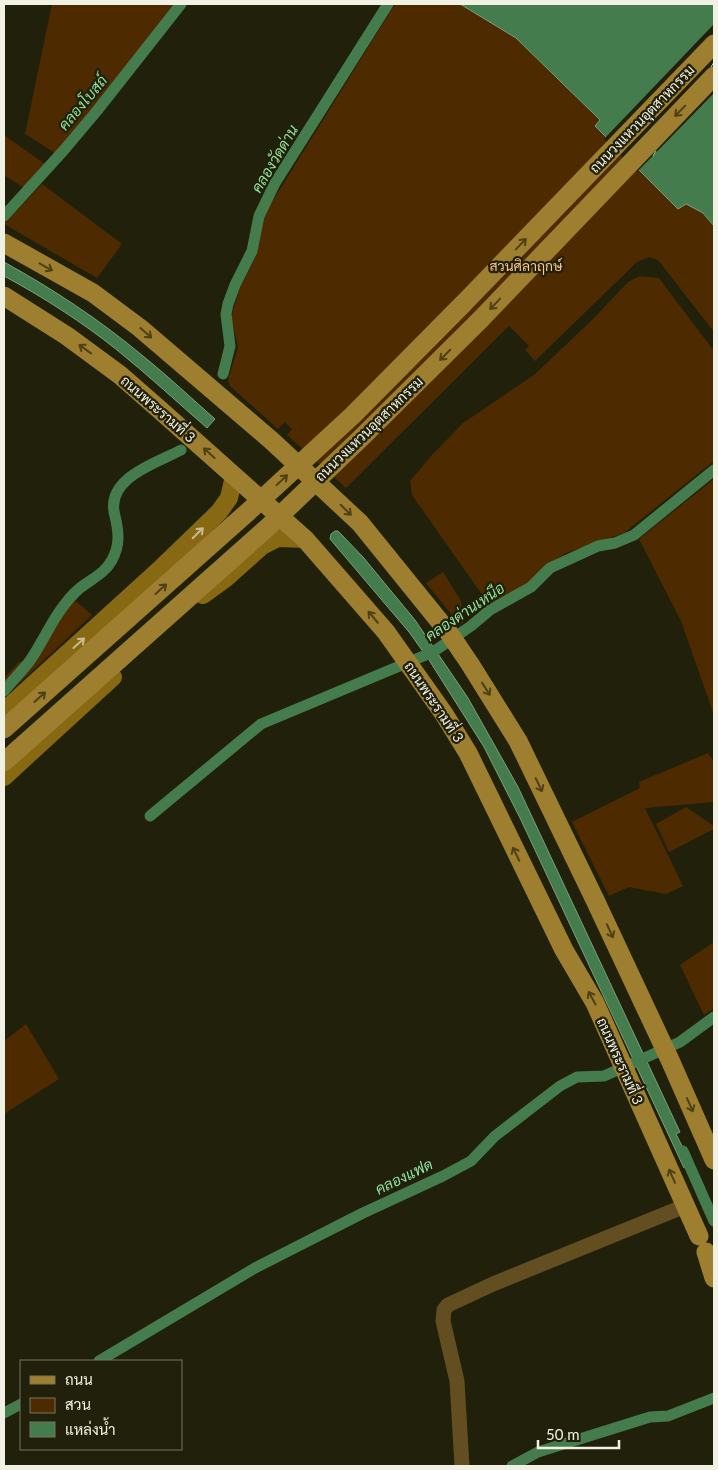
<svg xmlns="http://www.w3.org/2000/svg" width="718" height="1470" font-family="Lato,Sarabun,sans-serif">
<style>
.green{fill:#4d2a00}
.water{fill:#457c4e;stroke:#799f7b}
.pier{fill:#21200b}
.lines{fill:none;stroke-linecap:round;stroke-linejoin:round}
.canal{stroke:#457c4e;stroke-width:11}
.ferry{stroke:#91e09d;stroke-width:1;stroke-dasharray:6 5;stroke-linecap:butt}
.tertiary{stroke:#624e20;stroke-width:15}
.secondary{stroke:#876813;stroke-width:18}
.primary{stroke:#9e7e2f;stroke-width:19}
.primary-bridge{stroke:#9e7e2f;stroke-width:19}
.oneway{stroke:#4d4118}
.oneway2{stroke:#c7ba90}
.labels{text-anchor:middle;stroke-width:4.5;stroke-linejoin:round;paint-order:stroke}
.street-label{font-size:14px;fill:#f1f1e3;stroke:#21200b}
.park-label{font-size:14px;fill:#fdc48c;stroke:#21200b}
.water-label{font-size:15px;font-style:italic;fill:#91e09d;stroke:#21200b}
</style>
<rect width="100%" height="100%" fill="#21200b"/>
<g class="green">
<polygon points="52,4 177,4 116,82 55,153 25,134"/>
<polygon points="395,4 460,4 516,38 600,121 595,126 678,209 685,204 703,213 714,226 714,332 658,260 649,257 637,262 535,361 525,350 529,346 509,326 346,488 287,435 292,429 285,422 278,429 230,386 228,380 238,347 231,317 240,288 256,256 262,218"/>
<polygon points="4,135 45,164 24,188 4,175"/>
<polygon points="42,184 122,244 97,278 4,224"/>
<polygon points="640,276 659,278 714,351 714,461 624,533 566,553 550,563 529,584 490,606 412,495 410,481 431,456 463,423 534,375 592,320 628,282"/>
<polygon points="714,479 714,715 681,621 639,539"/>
<polygon points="443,572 461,601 464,622 460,625 426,583"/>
<polygon points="72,601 77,602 92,615 12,690 4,684 4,678 19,662 26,661 41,637"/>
<polygon points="708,753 714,762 714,802 645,808 683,886 666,894 629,887 609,896 572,822 640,788 639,782"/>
<polygon points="686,807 714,826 714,829 669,852 656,824"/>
<polygon points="714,942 714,1008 704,1015 680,965"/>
<polygon points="26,1024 59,1079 4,1114 4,1041"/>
</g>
<g class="water">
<polygon points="460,4 714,4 714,226 703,213 686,204 678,209 595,126 600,120 516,38"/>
<path d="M4,262C53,289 100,320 143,356C168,376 191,398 215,419L207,428C177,402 148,375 117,350C82,322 43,297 4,276Z"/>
<polygon points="335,531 338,531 363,557 415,620 468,698 518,787 680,1132 676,1134 691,1164 684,1168 521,820 484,747 429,660 409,632 330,539 331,534"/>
</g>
<g class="pier">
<polygon points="714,24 714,93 637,172 604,139"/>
<polygon points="271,465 307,498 294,509 257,477"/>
</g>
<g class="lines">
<g class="canal">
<polyline points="4,216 64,150 96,112 181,4"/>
<polyline points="223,374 230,346 226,314 228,304 235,285 252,251 259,216 275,183 388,4"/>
<path d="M4,691C12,681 21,672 29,662C42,644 51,621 65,604C71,596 79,588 87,583C97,576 106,571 112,560C120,545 119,533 115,516C104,478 157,463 181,450"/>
<polyline points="150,816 261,724 433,652 471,626 490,610 531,587 550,568 598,546 615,543 634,535 714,470"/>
<polyline points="683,1151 714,1221"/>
<polyline points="99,1361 255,1268 363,1213 443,1176 471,1161 495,1136 560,1086 577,1077 604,1076 640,1060 680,1042 714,1017"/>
<polyline points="4,1413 21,1404"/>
<polyline points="512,1466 538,1452 650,1417 668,1416 714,1398"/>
</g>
<g class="ferry">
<polyline points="711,67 714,62"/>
<polyline points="653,156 659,146"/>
</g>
<polyline class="tertiary" points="462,1466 457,1381 443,1321 444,1310 448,1305 493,1284 685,1206"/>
<g class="secondary">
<polyline points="203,595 225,579 262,546 278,538 305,539"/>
<polyline points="4,711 159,570 219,512 229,498 234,476"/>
<polyline points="4,777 113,677"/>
</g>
<g class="primary">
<polyline points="4,243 93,293 140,328 272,441 360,523 449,633 470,664 518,741 595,900 670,1060 714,1160"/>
<polyline points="4,296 67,336 120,375 160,410 305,539 386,632 444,714 468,753 564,950 595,1003 699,1236"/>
<polyline points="463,304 714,44"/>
<polyline points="480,320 714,76"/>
<polyline points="706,1252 714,1278"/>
</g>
<g class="primary-bridge">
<polyline points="4,729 250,510 353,415 463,304"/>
<polyline points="4,762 268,527 363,436 480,320"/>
</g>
</g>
<defs><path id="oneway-shaft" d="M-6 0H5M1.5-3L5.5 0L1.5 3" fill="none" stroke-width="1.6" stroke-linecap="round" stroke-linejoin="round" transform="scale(1.25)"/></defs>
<g class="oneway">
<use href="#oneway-shaft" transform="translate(680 111) rotate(134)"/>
<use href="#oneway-shaft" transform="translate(521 244) rotate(-46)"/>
<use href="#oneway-shaft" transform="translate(46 267) rotate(29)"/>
<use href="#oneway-shaft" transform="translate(495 304) rotate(134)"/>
<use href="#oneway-shaft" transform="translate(146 333) rotate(41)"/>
<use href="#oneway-shaft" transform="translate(85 349) rotate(-144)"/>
<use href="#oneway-shaft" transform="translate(445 355) rotate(135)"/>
<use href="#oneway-shaft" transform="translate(209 453) rotate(-138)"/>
<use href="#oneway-shaft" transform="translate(282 480) rotate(-43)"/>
<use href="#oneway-shaft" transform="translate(346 510) rotate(45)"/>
<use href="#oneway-shaft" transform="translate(161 589) rotate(-42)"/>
<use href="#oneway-shaft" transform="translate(373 617) rotate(-130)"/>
<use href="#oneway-shaft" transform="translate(486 689) rotate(58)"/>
<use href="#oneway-shaft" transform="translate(40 697) rotate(-42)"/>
<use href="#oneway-shaft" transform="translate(539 785) rotate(64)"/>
<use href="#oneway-shaft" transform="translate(516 854) rotate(-116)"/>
<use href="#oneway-shaft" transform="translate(610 931) rotate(65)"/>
<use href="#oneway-shaft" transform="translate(592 998) rotate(-119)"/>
<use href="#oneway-shaft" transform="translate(690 1105) rotate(66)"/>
<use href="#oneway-shaft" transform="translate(672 1176) rotate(-114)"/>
</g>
<g class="oneway2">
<use href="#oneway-shaft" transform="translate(198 533) rotate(-45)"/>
<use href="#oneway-shaft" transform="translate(79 643) rotate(-42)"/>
</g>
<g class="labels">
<g class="street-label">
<text transform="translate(642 119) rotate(-46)" y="5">ถนนวงแหวนอุตสาหกรรม</text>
<text transform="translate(158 409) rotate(41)" y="5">ถนนพระรามที่ 3</text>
<text transform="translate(369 429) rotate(-44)" y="5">ถนนวงแหวนอุตสาหกรรม</text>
<text transform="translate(434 702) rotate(56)" y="5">ถนนพระรามที่ 3</text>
<text transform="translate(620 1061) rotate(66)" y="5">ถนนพระรามที่ 3</text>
</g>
<g class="park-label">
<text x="526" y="271">สวนศิลาฤกษ์</text>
</g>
<g class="water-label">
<text transform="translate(83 103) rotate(-50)" y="5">คลองโบสถ์</text>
<text transform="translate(275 159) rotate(-59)" y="5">คลองวัดด่าน</text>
<text transform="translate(465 612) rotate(-34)" y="5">คลองด่านเหนือ</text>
<text transform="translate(404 1177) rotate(-26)" y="5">คลองแฟด</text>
</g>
</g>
<rect width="718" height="1470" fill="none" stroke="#f1f1e3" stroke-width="10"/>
<rect x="20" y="1360" width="162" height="90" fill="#21200b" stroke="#747461"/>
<rect x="30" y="1376" width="25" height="8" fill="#9e7e2f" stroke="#747461"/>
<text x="65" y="1385" font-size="15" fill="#f1f1e3">ถนน</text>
<rect x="30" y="1398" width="25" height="15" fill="#4d2a00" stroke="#747461"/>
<text x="65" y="1410" font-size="15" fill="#f1f1e3">สวน</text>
<rect x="30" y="1422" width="25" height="15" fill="#457c4e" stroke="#747461"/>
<text x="65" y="1435" font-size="15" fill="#f1f1e3">แหล่งน้ำ</text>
<path d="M538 1440v8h81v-8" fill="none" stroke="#f1f1e3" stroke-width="2.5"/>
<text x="546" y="1440" font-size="15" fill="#f1f1e3" stroke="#21200b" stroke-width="4" paint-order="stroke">50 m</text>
</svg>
